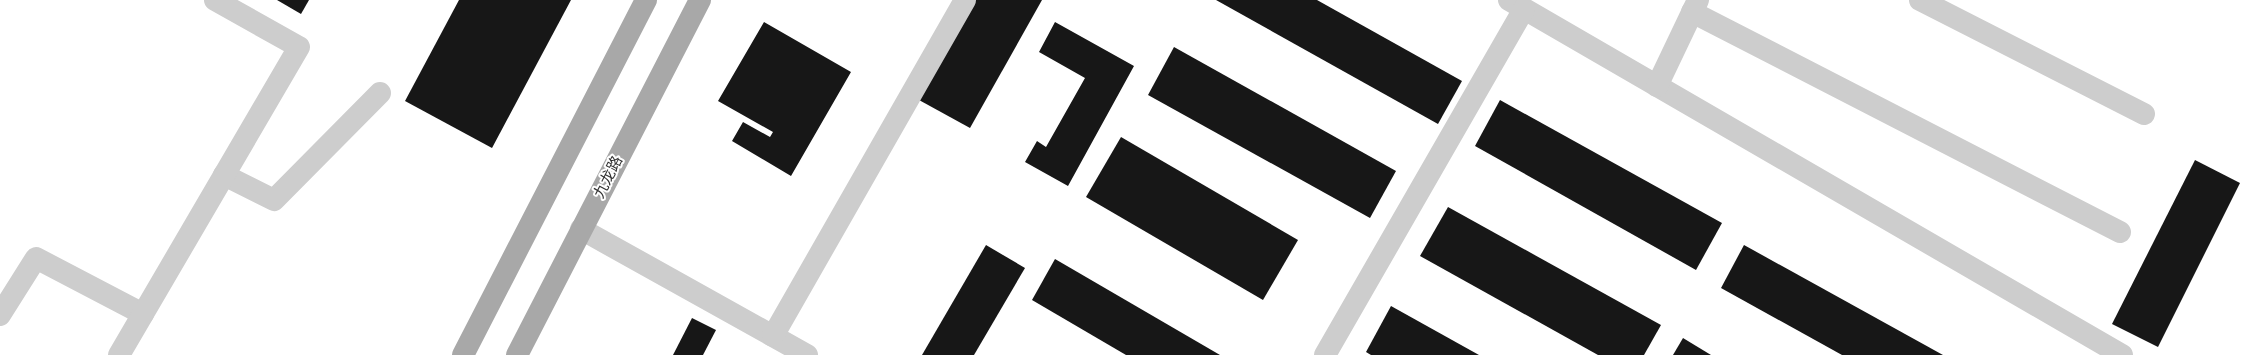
<svg xmlns="http://www.w3.org/2000/svg" width="2250" height="355" font-family="Jost,'Noto Sans SC',sans-serif">
<style>
.building{fill:#171717}
.lines{fill:none;stroke-linecap:round;stroke-linejoin:round}
.minor{stroke:#cdcdcd;stroke-width:22}
.major{stroke:#a8a8a8;stroke-width:22}
.labels{text-anchor:middle;stroke-width:4;stroke-linejoin:round;paint-order:stroke}
.street-label{font-size:15px;fill:#303030;stroke:#fff}
</style>
<rect width="100%" height="100%" fill="#fff"/>
<g class="building">
<polygon points="277,0 309,0 301,14"/>
<polygon points="459,0 571,0 492,148 405,101"/>
<polygon points="975,0 1042,0 970,128 919,100"/>
<polygon points="1216,0 1317,0 1462,81 1438,124"/>
<polygon points="764,22 851,72 791,176 732,141 743,122 770,137 773,132 718,101"/>
<polygon points="1055,22 1134,66 1068,186 1025,162 1037,141 1046,147 1085,78 1039,52"/>
<polygon points="1174,47 1396,171 1370,218 1148,95"/>
<polygon points="1500,100 1722,223 1696,270 1475,146"/>
<polygon points="1121,137 1298,240 1263,300 1086,197"/>
<polygon points="2195,160 2240,183 2158,347 2112,324"/>
<polygon points="1448,207 1661,325 1644,355 1598,355 1420,256"/>
<polygon points="986,245 1025,268 974,355 922,355"/>
<polygon points="1744,245 1943,355 1842,355 1721,288"/>
<polygon points="1055,259 1220,355 1126,355 1032,300"/>
<polygon points="1391,306 1479,355 1371,355 1366,352"/>
<polygon points="692,318 716,330 703,355 673,355"/>
<polygon points="1683,338 1711,355 1673,355"/>
</g>
<g class="lines">
<g class="minor">
<polyline points="1509,0 2122,355"/>
<polyline points="1920,0 2144,114"/>
<polyline points="1692,12 2120,232"/>
<polyline points="1657,86 1698,0"/>
<polyline points="224,175 274,200 380,93"/>
<polyline points="581,229 807,355"/>
<polyline points="0,315 36,258 143,314"/>
<polyline points="773,336 965,0"/>
<polyline points="119,355 299,47 215,0"/>
<polyline points="1325,355 1524,9"/>
</g>
<g class="major">
<polyline points="463,355 646,0"/>
<polyline points="517,355 700,0"/>
</g>
</g>
<g class="labels">
<g class="street-label">
<text transform="translate(608 177) rotate(-63)" y="5">九龙路</text>
</g>
</g>
</svg>
